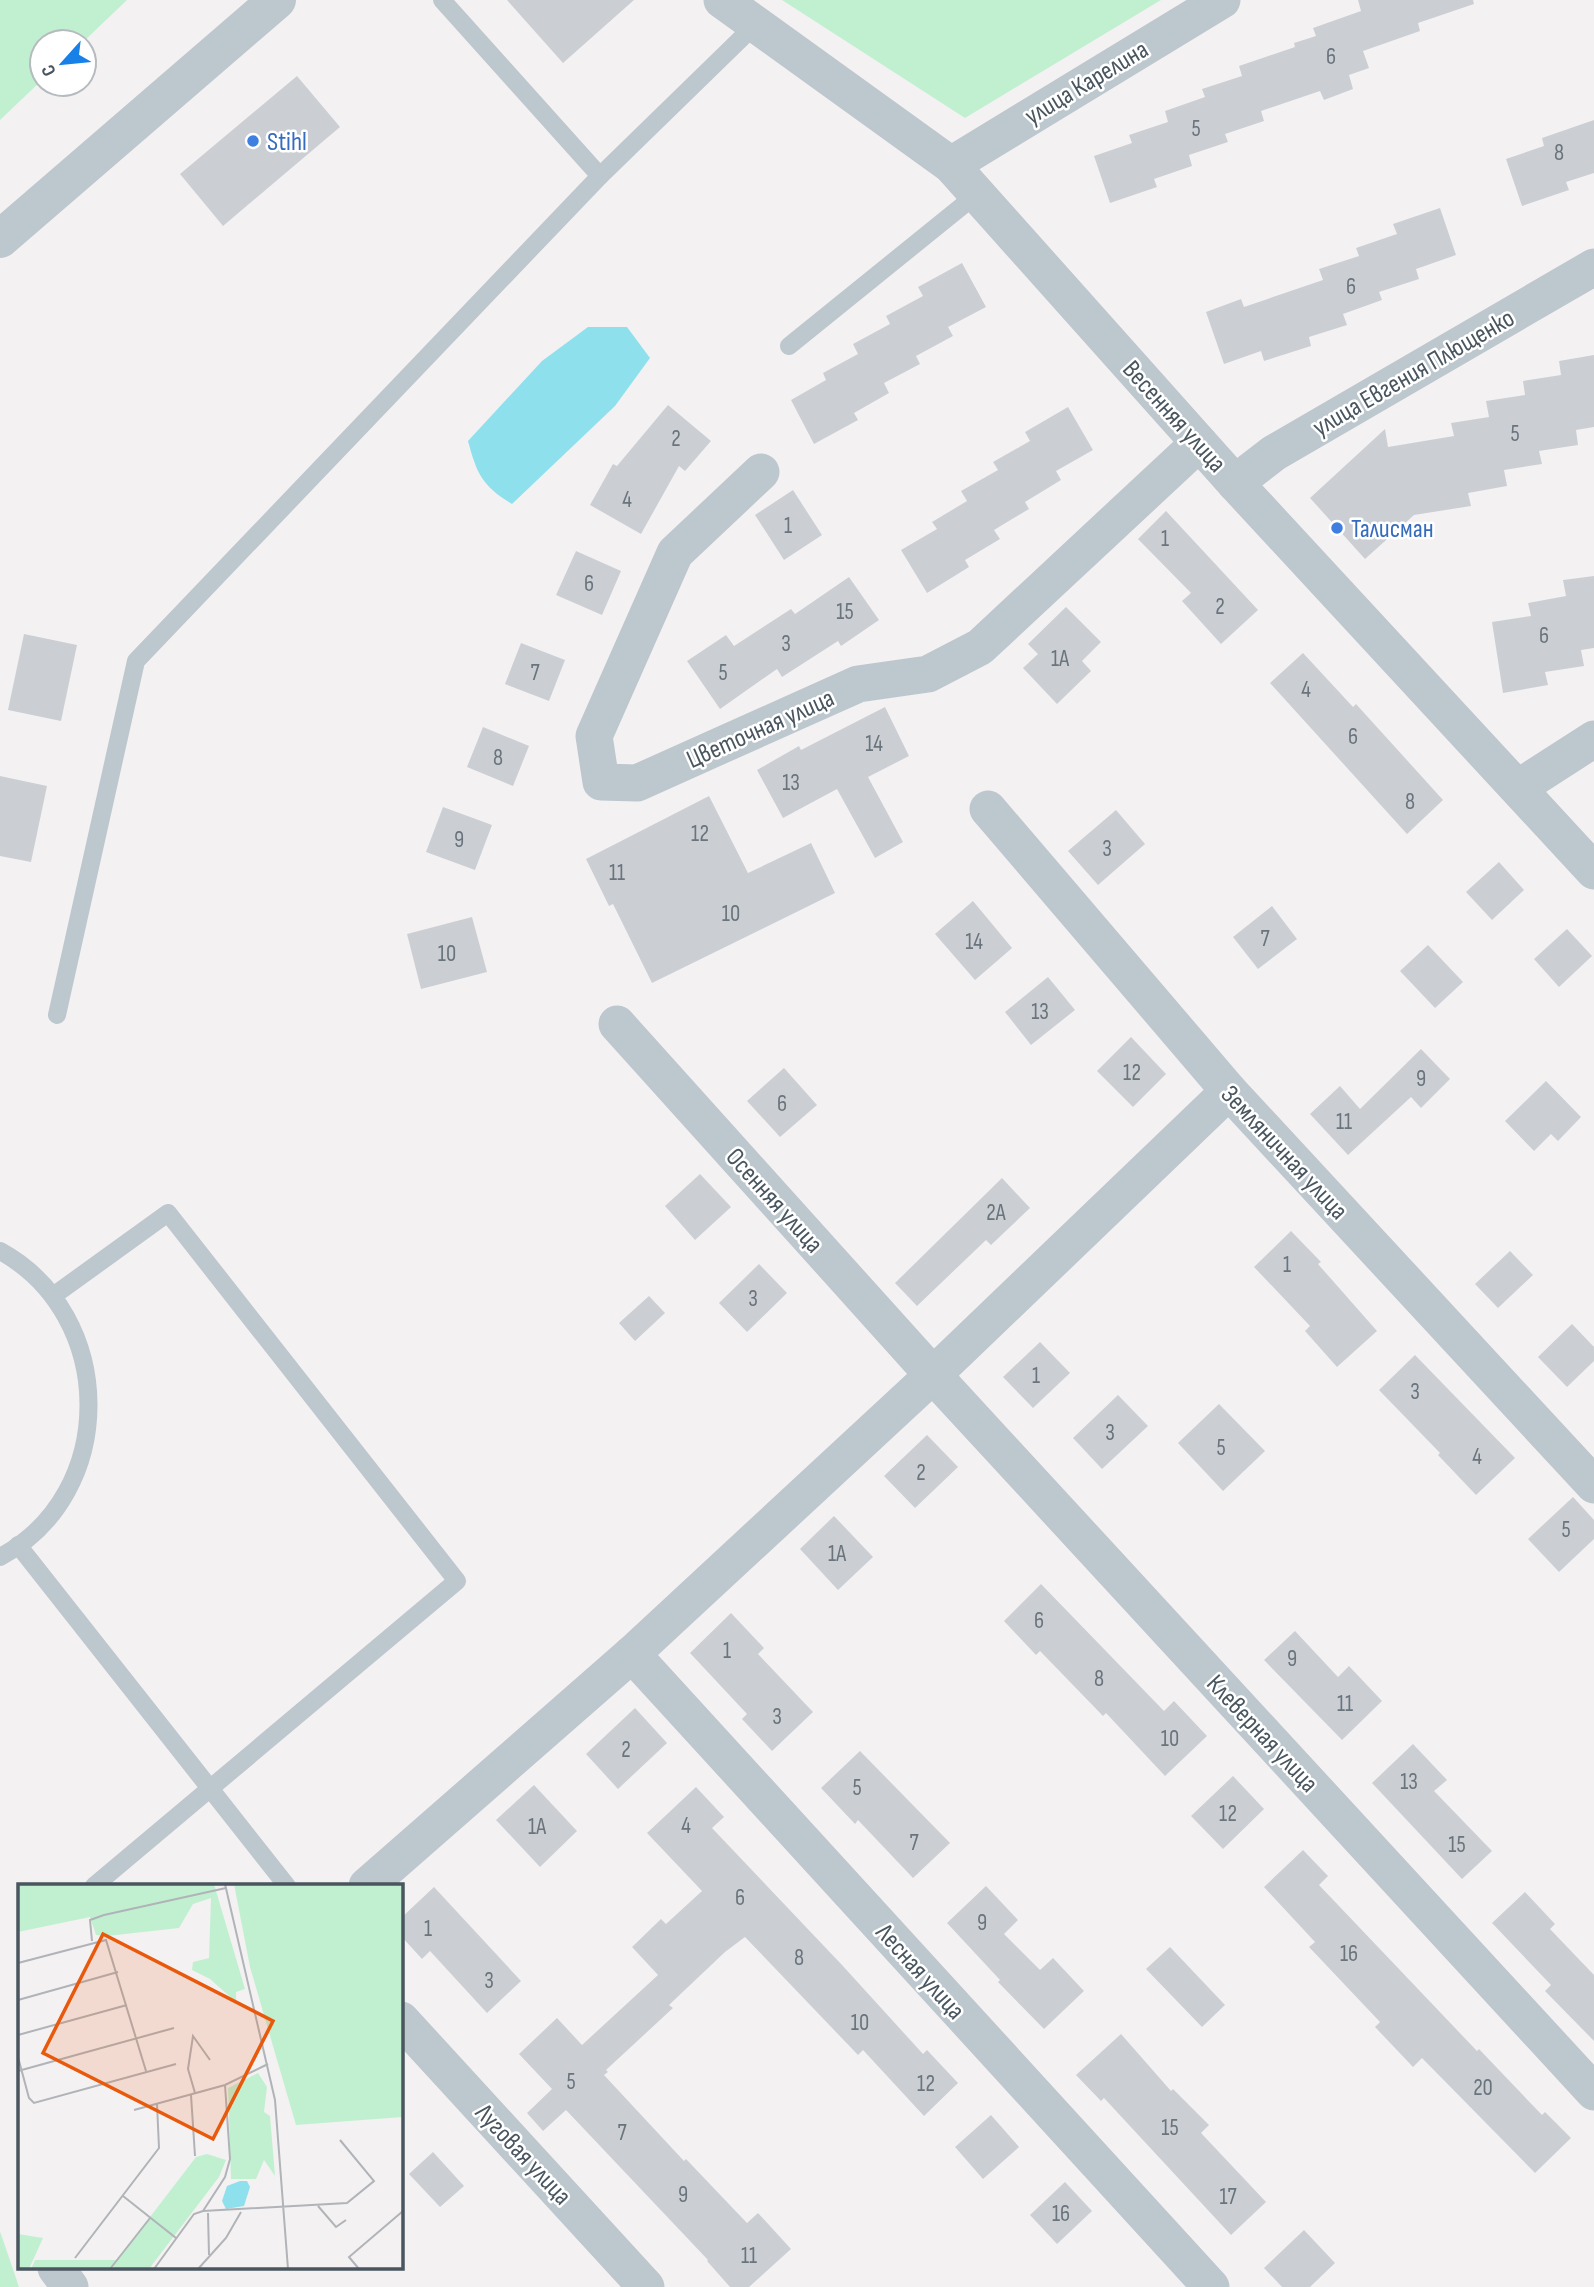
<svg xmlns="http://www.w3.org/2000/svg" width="1594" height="2287" font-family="'Sofia Sans Condensed',sans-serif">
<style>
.green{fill:#c1f0d0}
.water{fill:#8ee0ed}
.building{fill:#cbcfd4}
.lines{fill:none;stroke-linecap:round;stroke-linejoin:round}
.service{stroke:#bdc7ce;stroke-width:18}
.minor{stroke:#bdc7ce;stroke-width:37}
.tertiary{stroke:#bdc7ce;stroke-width:38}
.shop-dot{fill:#3f7fe0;stroke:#fff;stroke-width:2.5}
.labels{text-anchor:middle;stroke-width:5;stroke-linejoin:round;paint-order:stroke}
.number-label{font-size:23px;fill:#6a747c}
.street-label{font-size:26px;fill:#49565f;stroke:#fff}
.shop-label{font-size:26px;fill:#366cbe;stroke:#fff;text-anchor:start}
.inset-road{fill:none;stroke:#b0b3b7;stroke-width:2}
.view{fill:#e8590c;fill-opacity:0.15;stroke:#e8590c;stroke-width:3.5}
.inset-edge{fill:none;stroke:#49565f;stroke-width:3.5}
</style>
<rect width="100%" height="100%" fill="#f4f1f2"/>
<g class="green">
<polygon points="0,0 127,0 83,42 42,42 42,80 0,120"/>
<polygon points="782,0 1161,0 965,118"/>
<polygon points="0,2232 1,2234 19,2287 0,2287"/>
</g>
<path class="water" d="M588,327H627L650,358L615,406L512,504C482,486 477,474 468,441L542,361Z"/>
<g class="building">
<polygon points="507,0 634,0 563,63"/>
<polygon points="1358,0 1473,0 1474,4 1418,23 1420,31 1363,51 1369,68 1349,75 1353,89 1324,100 1320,91 1261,111 1264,121 1225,134 1228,142 1189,155 1192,166 1154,179 1157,187 1110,203 1094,156 1132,143 1129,135 1168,122 1165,111 1205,97 1202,89 1242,76 1239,66 1295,47 1294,43 1316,36 1313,28 1361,11"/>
<polygon points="297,76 340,127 223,226 180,174"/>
<polygon points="1594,120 1594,173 1566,182 1569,190 1522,206 1506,159 1544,146 1542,138"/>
<polygon points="1440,208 1456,255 1416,269 1419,279 1379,292 1382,300 1343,314 1347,325 1309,337 1311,346 1264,361 1261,351 1224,364 1206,312 1241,299 1244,307 1323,280 1319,269 1359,256 1356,248 1397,234 1393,224"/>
<polygon points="962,263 986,307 948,327 953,336 916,356 920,364 884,383 889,393 854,413 858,420 814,444 791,400 826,380 823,373 858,354 853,344 890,324 886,316 923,296 918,287"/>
<polygon points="1594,355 1594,427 1576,430 1578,445 1539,451 1542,464 1504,470 1507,486 1468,493 1471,506 1414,515 1365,559 1310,498 1385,429 1388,447 1454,436 1451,423 1489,417 1486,401 1525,395 1523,381 1561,375 1559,361"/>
<polygon points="668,405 711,441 685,471 679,466 641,534 590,505 613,464 617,466"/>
<polygon points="1068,407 1093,450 1056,471 1061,480 1025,502 1029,509 994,530 1000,539 965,560 969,567 927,593 901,550 937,529 932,522 967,501 961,491 998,470 993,462 1030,441 1025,432"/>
<polygon points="793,490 822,535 784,560 755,515"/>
<polygon points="1166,511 1258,610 1221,644 1182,601 1191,593 1138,539"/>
<polygon points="576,551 621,571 602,615 556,595"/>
<polygon points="1594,576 1594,648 1581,650 1584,666 1545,672 1548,685 1503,693 1492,622 1531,616 1528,603 1566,596 1563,580"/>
<polygon points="849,577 879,620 841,646 838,641 782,677 777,669 720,709 687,661 726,635 734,646 791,609 795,614"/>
<polygon points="1066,607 1101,642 1082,661 1091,671 1057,704 1023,668 1038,654 1028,644"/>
<polygon points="24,634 77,645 61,721 8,710"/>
<polygon points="521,643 565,660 549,701 505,684"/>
<polygon points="1303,653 1353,707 1356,704 1443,800 1407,834 1270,683"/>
<polygon points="885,707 909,756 868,777 903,842 875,858 837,789 783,818 757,770 799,746 801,750"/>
<polygon points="483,727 529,746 513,786 467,767"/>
<polygon points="0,776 47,786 31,862 0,856"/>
<polygon points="709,796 748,873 811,843 835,893 652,983 613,904 609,906 586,859"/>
<polygon points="443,807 492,825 475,870 426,852"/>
<polygon points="1116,810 1145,844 1098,885 1068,851"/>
<polygon points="1499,862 1524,890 1492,920 1466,892"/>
<polygon points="973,901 1012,948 975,980 935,934"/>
<polygon points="1272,906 1297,939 1258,969 1233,937"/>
<polygon points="472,917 487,972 421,989 407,934"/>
<polygon points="1567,929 1592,956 1559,987 1534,959"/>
<polygon points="1428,945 1463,982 1435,1008 1400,971"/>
<polygon points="1048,977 1075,1010 1031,1045 1005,1012"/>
<polygon points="1131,1037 1166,1074 1133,1107 1097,1071"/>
<polygon points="1421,1049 1450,1079 1421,1108 1411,1097 1348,1155 1310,1114 1340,1086 1360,1109"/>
<polygon points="784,1068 817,1105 780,1137 747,1101"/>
<polygon points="1546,1081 1581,1117 1558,1141 1551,1134 1534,1151 1505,1121"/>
<polygon points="700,1174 731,1207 695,1240 665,1206"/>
<polygon points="1002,1178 1030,1208 991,1245 986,1240 917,1306 895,1283"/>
<polygon points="1291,1231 1321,1262 1318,1264 1377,1331 1337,1367 1305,1331 1310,1326 1254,1267"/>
<polygon points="1510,1251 1533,1275 1498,1308 1475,1284"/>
<polygon points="759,1264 787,1293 747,1332 719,1303"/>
<polygon points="649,1296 665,1313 635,1341 619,1323"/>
<polygon points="1572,1324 1594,1347 1594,1361 1567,1387 1538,1357"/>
<polygon points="1040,1342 1070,1373 1033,1408 1003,1377"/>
<polygon points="1415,1355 1515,1458 1476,1495 1438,1455 1440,1453 1379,1390"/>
<polygon points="1118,1395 1148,1426 1102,1469 1073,1438"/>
<polygon points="1219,1404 1265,1451 1223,1491 1178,1443"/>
<polygon points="927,1435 958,1467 915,1508 884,1476"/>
<polygon points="1573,1497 1594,1520 1594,1539 1559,1572 1528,1539"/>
<polygon points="834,1516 873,1557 838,1590 800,1549"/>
<polygon points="1041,1584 1164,1711 1174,1701 1207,1736 1165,1776 1106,1713 1103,1716 1040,1651 1036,1655 1004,1621"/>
<polygon points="731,1613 764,1648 758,1654 813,1712 772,1751 742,1719 747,1714 690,1653"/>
<polygon points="1295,1631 1338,1677 1349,1666 1382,1701 1342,1740 1264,1660"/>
<polygon points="635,1708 667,1743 618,1789 586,1754"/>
<polygon points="1413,1744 1447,1780 1434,1791 1492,1851 1462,1879 1372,1783"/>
<polygon points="860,1751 950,1843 913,1878 858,1820 855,1824 821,1788"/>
<polygon points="1233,1776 1264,1809 1223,1849 1191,1816"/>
<polygon points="534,1785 577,1831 540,1867 496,1820"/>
<polygon points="696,1787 724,1817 712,1828 842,1965 923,2054 927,2050 958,2083 924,2116 863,2050 858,2055 745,1937 725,1952 669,2005 673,2008 606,2070 608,2072 604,2075 684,2161 686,2159 747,2223 758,2213 791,2249 749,2287 730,2287 707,2261 708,2260 566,2110 543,2131 527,2113 552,2089 519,2054 557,2018 582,2045 658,1975 632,1947 661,1919 666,1924 702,1891 647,1833"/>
<polygon points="1303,1850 1328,1876 1319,1885 1477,2051 1479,2049 1542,2115 1545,2112 1571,2138 1535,2173 1422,2058 1413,2067 1375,2027 1380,2022 1309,1947 1315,1942 1264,1887"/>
<polygon points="986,1886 1018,1920 1004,1934 1040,1970 1053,1958 1084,1991 1044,2029 998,1982 1000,1980 947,1923"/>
<polygon points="434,1887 521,1981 487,2013 430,1951 422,1959 401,1936 401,1918"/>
<polygon points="1525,1892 1555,1924 1550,1929 1594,1975 1594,2041 1545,1991 1551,1985 1492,1923"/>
<polygon points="1170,1947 1225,2005 1202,2027 1146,1969"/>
<polygon points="1121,2034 1171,2091 1173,2089 1209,2125 1201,2133 1266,2202 1231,2235 1104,2098 1101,2101 1076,2075"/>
<polygon points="991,2115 1019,2147 983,2179 955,2147"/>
<polygon points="433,2152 464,2186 440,2207 409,2174"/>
<polygon points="1065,2182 1092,2211 1057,2244 1030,2215"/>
<polygon points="1304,2230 1335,2263 1310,2287 1282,2287 1264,2268"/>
</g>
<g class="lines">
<g class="service">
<polyline points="442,0 600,176"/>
<polyline points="789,346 977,194"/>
<polyline points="57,1015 136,661 600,176 756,24"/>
<path d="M0,1251C117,1315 119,1494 0,1557"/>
<polyline points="53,1296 168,1213 457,1581 94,1886"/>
<polyline points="18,1545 287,1886"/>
</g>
<g class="minor">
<polyline points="722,0 951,165 1235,483 1594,871"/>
<polyline points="951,165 1222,0"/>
<polyline points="761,472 675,553 594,736 601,782 637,783 858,684 928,674 980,647 1199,443"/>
<polyline points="1235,483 1274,453 1594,267"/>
<polyline points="1518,788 1594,739"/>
<polyline points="988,809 1229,1091 1594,1485"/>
<polyline points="617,1024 933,1375 1594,2092"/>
<polyline points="632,1654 1211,2287"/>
<polyline points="367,1886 632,1654 933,1375 1229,1091"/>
<polyline points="401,2020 646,2287"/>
<polyline points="56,2268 70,2287"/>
</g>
<polyline class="tertiary" points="0,239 277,0"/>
</g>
<g class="shop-dot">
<circle cx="253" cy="141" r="7"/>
<circle cx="1337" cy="528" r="7"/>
</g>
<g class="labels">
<g class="number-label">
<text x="1331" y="64">6</text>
<text x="1196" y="136">5</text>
<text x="1559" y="160">8</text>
<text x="1351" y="294">6</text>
<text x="1515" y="441">5</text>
<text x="676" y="446">2</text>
<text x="627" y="507">4</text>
<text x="788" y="533">1</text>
<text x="1165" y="546">1</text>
<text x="589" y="591">6</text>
<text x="1220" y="614">2</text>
<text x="845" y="619">15</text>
<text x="1544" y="643">6</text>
<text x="786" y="651">3</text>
<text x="1060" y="666">1А</text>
<text x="535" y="680">7</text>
<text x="723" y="680">5</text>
<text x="1306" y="697">4</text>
<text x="1353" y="744">6</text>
<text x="874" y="751">14</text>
<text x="498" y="765">8</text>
<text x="791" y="790">13</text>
<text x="1410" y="809">8</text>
<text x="700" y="841">12</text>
<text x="459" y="847">9</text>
<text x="1107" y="856">3</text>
<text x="617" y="880">11</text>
<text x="731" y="921">10</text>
<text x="1265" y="946">7</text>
<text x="974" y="949">14</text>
<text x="447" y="961">10</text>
<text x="1040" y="1019">13</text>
<text x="1132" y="1080">12</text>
<text x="1421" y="1086">9</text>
<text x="782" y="1111">6</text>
<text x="1344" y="1129">11</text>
<text x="996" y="1220">2А</text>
<text x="1287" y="1272">1</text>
<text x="753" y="1306">3</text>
<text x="1036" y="1383">1</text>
<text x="1415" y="1399">3</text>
<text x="1110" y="1440">3</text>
<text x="1221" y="1455">5</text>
<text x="1477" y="1464">4</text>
<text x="921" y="1480">2</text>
<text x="1566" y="1537">5</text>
<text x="837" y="1561">1А</text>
<text x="1039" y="1628">6</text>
<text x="727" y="1658">1</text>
<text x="1292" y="1666">9</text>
<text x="1099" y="1686">8</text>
<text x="1345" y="1711">11</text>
<text x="777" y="1724">3</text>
<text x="1170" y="1746">10</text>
<text x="626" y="1757">2</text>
<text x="1409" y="1789">13</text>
<text x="857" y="1795">5</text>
<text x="1228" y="1821">12</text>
<text x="686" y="1833">4</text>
<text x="537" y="1834">1А</text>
<text x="914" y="1850">7</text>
<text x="1457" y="1852">15</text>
<text x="740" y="1905">6</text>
<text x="982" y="1930">9</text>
<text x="428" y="1936">1</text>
<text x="1349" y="1961">16</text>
<text x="799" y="1965">8</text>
<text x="489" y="1988">3</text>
<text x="860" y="2030">10</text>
<text x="571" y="2089">5</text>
<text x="926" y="2091">12</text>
<text x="1483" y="2095">20</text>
<text x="1170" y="2135">15</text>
<text x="622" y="2140">7</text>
<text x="683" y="2202">9</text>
<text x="1228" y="2204">17</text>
<text x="1061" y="2221">16</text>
<text x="749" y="2263">11</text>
</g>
<g class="street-label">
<text transform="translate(1086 82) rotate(-31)" y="9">улица Карелина</text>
<text transform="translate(1413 372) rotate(-30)" y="9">улица Евгения Плющенко</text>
<text transform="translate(1175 416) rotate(48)" y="9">Весенняя улица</text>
<text transform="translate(760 728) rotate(-24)" y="9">Цветочная улица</text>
<text transform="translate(1285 1152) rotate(47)" y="9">Земляничная улица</text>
<text transform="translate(775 1200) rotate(48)" y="9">Осенняя улица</text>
<text transform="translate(1263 1733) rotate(47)" y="9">Клеверная улица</text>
<text transform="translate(921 1971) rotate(48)" y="9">Лесная улица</text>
<text transform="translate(524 2154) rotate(47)" y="9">Луговая улица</text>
</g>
<g class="shop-label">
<text x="267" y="150">Stihl</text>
<text x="1351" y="537">Талисман</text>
</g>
</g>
<g transform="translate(18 1884)">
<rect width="385" height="385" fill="#f4f1f2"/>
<path d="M0,0H196L227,105L218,108V118L192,95L174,86L175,78L191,74L193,14L175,20L161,44L89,52L78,51L72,33L0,48ZM216,0H385V233L278,241L232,83ZM240,189L249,203L246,228L252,232L257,292L246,276L238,295H213L210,204ZM189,270L208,276L201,293L131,385H13L17,376H99L178,273ZM0,350L25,354L11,385H0Z" fill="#c1f0d0"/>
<path d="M222,297H229L232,303L226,322L208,325L204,317L209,302Z" fill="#8ee0ed"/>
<path class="inset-road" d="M207,0L257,216L270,385M74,57L72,36L86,31L208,4M0,79L88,56L128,187M0,116L100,88M0,151L109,121M0,173L11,214L16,219L158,180M0,187L156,144M177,209L170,185L175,152L192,176M173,211L177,272M116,226L207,201L250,180M105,312L158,354M300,322L318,343L328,336M185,327L329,319L356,297L322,256M185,327L207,293L212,275L207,201M190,329L191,371M57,374L141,264L139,220M92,385L132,334M136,385L176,330L185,327M180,385L208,354L223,328M341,385L331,373L385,327"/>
<path class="view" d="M85,50L255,137L195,255L25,169Z"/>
<rect width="385" height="385" class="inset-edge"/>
</g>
<g transform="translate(63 63) rotate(243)"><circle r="33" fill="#ffffff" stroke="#b6bbbf" stroke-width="2"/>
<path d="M0-5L12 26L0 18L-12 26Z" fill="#1881e7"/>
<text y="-10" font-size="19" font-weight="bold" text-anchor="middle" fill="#49565f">С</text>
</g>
</svg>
